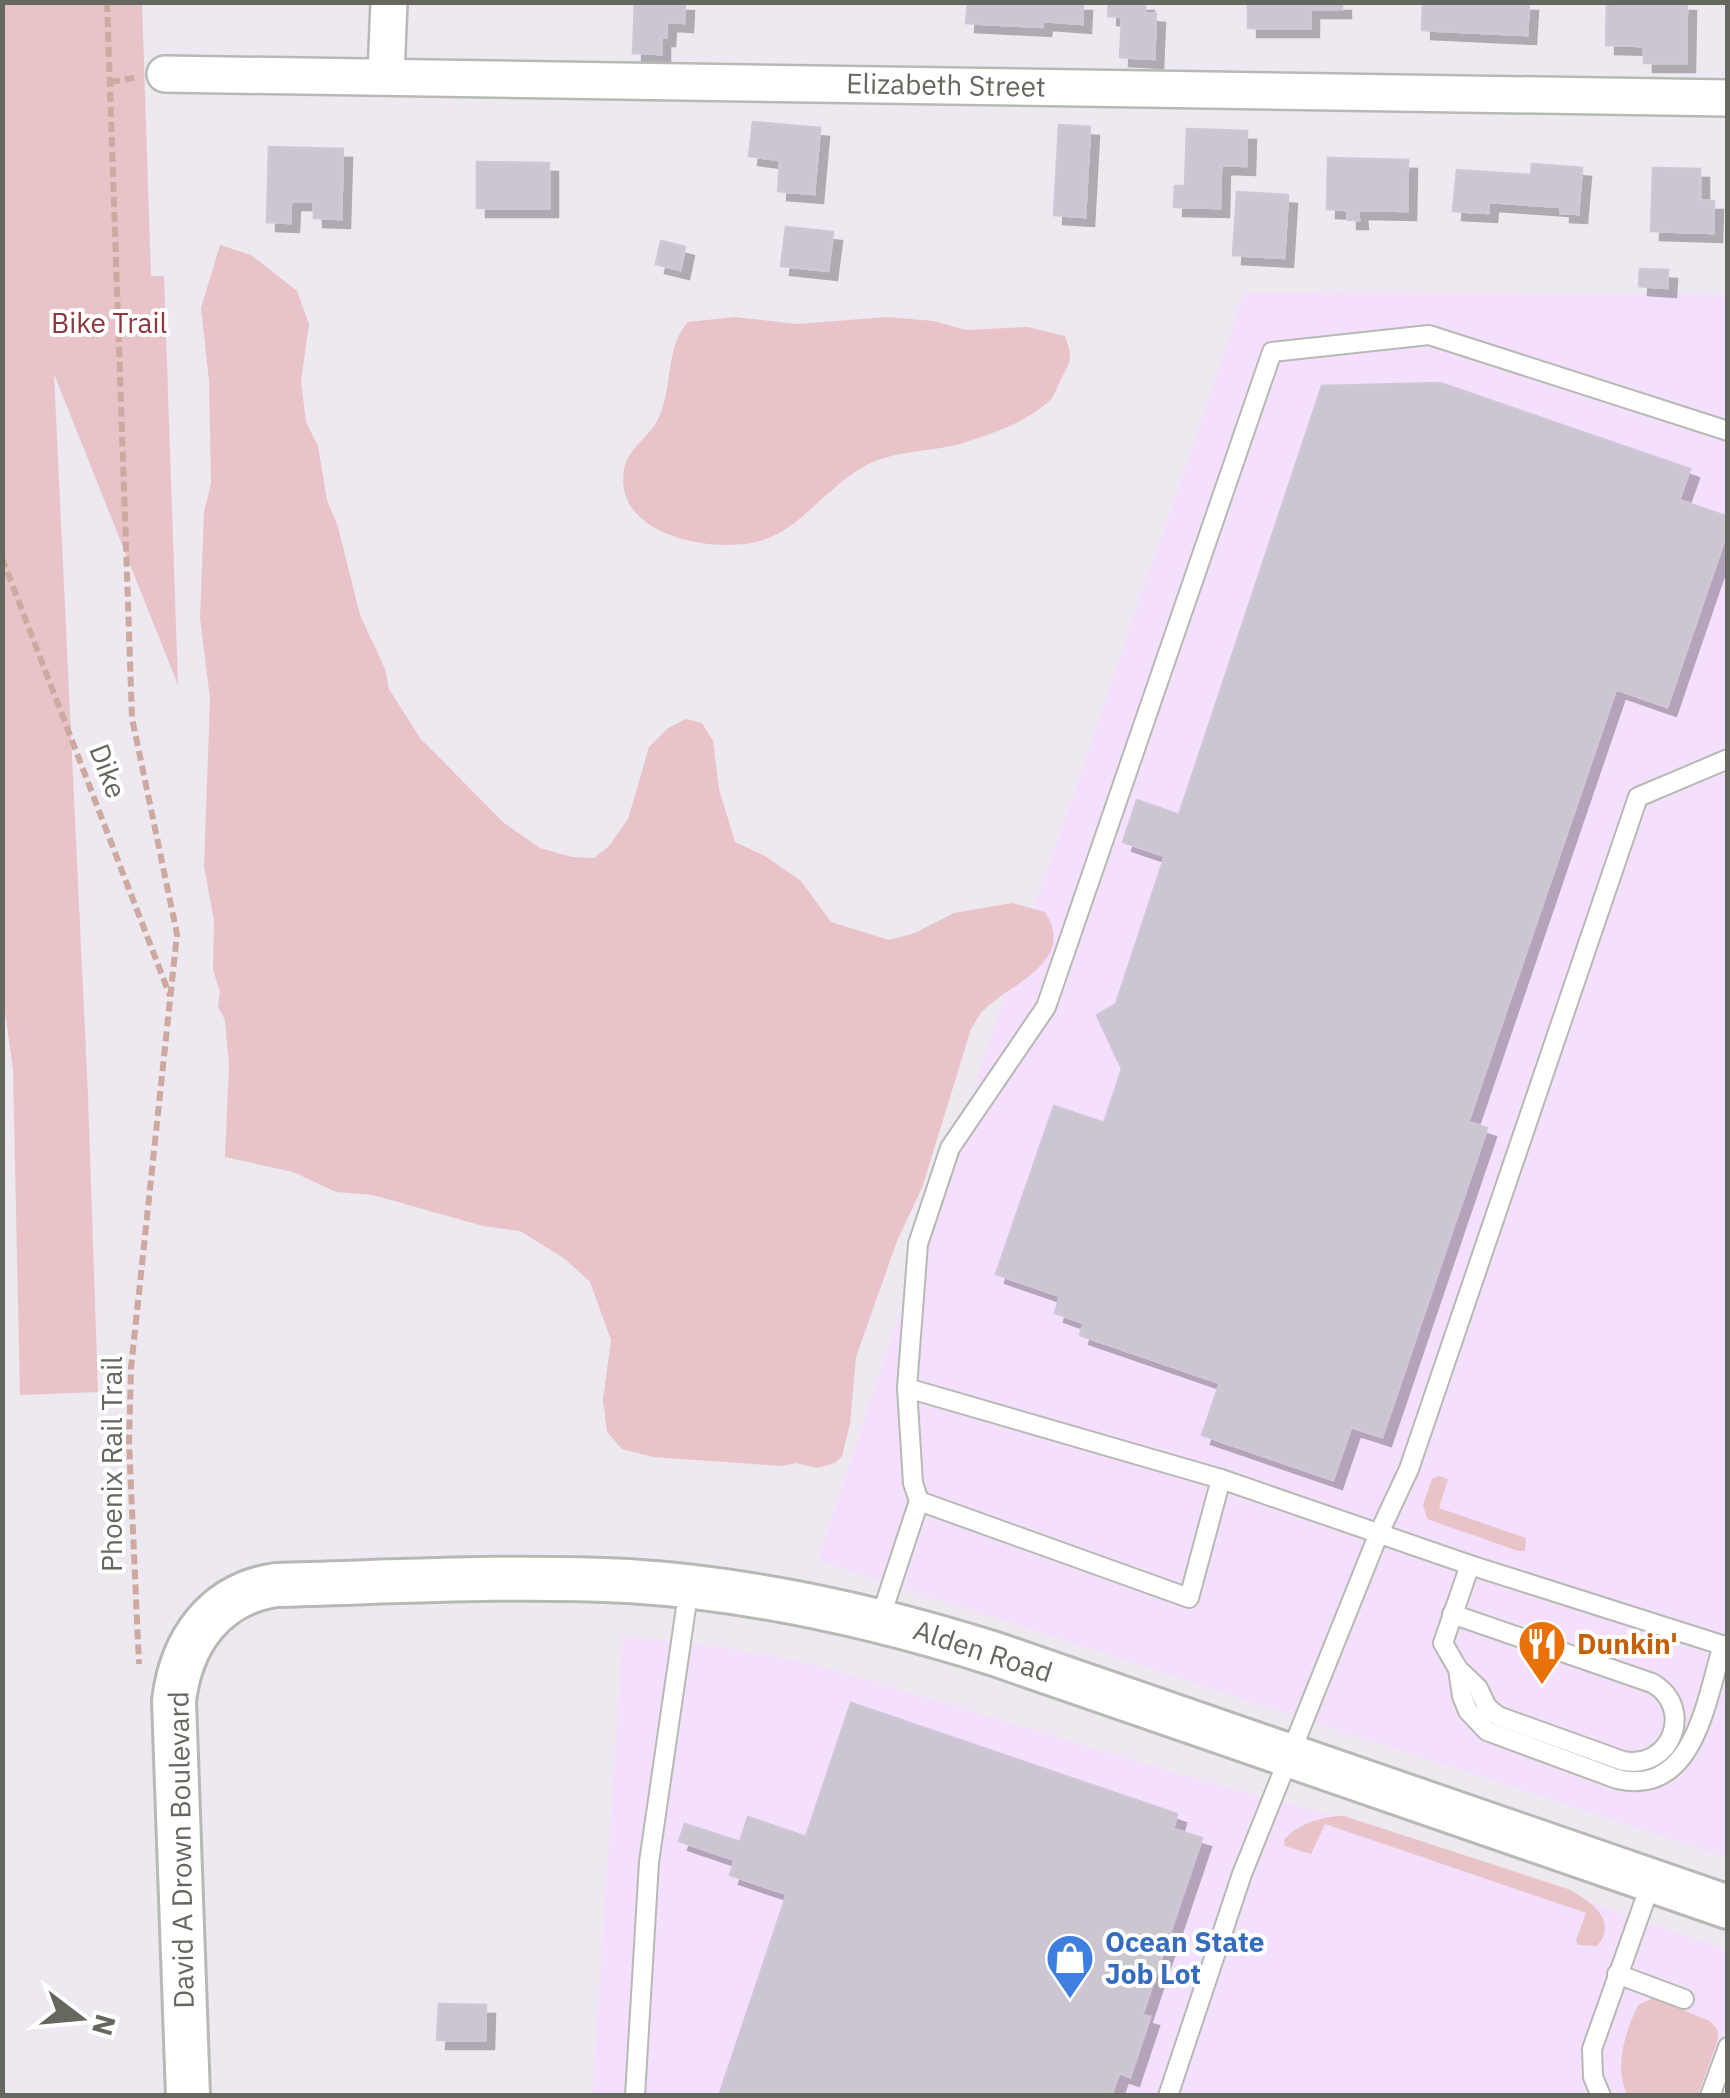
<svg xmlns="http://www.w3.org/2000/svg" width="1730" height="2098" font-family="'IBM Plex Sans',sans-serif">
<style>
.commercial{fill:#f4dffe}
.green{fill:#e8c4c8}
.building{fill:#cbc6cf;stroke:#cfc6d6;stroke-width:2.5;filter:url(#shadow)}
.lines{fill:none;stroke-linecap:round;stroke-linejoin:round}
.service-casing{stroke:#b6bab3;stroke-width:22}
.minor-casing{stroke:#b6bab3;stroke-width:40}
.tertiary-casing{stroke:#b6bab3;stroke-width:48}
.path{stroke:#cea9a0;stroke-width:6;stroke-dasharray:10 5;stroke-linecap:butt}
.service{stroke:#fff;stroke-width:18}
.minor{stroke:#fff;stroke-width:35}
.tertiary{stroke:#fff;stroke-width:42}
.labels{text-anchor:middle;stroke-width:8;stroke-linejoin:round;paint-order:stroke}
.street-label{font-size:28px;fill:#64685f;stroke:#fff}
.park-label{font-size:28px;fill:#8e373c;stroke:#fff}
.food-label{font-size:28px;font-weight:bold;fill:#c56008;stroke:#fff;text-anchor:start}
.shop-label{font-size:28px;font-weight:bold;fill:#366cbe;stroke:#fff;text-anchor:start}
</style>
<defs>
<filter id="shadow"><feDropShadow dx="9" dy="9" stdDeviation="0" flood-color="#0004"/></filter>
</defs>
<rect width="100%" height="100%" fill="#eee8f1"/>
<g class="commercial">
<polygon points="1245,293 1727,295 1727,1857 818,1560 1015,965"/>
<polygon points="623,1637 715,1646 817,1665 1199,1780 1354,1821 1727,1950 1727,2095 592,2096"/>
</g>
<g class="green">
<polygon points="3,2 142,3 151,276 164,276 178,685 54,374 88,1095 98,1392 20,1395 13,1070 2,990"/>
<path d="M220,245L251,255L297,291L309,324L301,381L306,422L318,446L327,500L338,527L360,615L385,669L389,689L420,738L504,823L540,848L572,857L594,858L609,846L628,819L649,747L668,728L686,719L702,723L713,741L719,789L735,842L765,856L801,881L831,922L889,940L915,933L954,913L1012,903L1045,912C1077,961 1012,983 985,1009C979,1014 975,1023 971,1029L922,1188L897,1241L856,1357L850,1424L842,1456L835,1463L817,1468L796,1463L782,1466L653,1457L622,1449L607,1432L603,1400L611,1340L590,1282L565,1259L520,1231L483,1226L373,1195L336,1192L293,1172L225,1157L229,1065L225,1020L218,1007L220,992L213,970L214,921L204,866L210,699L200,618L204,512L211,483L209,381L201,308Z"/>
<path d="M735,317L797,324L887,317L934,321L966,330L1028,327L1065,336C1067,342 1071,352 1070,358C1070,364 1064,373 1061,379C1058,385 1055,394 1051,399C1030,421 991,434 963,443C933,452 895,450 867,465C829,484 802,528 763,540C717,555 613,537 624,470C627,449 648,438 657,421C674,389 664,348 688,322Z"/>
<polygon points="1439,1476 1448,1479 1439,1508 1526,1538 1525,1551 1518,1551 1427,1519 1423,1505 1432,1479"/>
<path d="M1344,1816L1568,1889C1591,1901 1619,1921 1597,1946L1578,1945L1576,1940L1586,1913L1325,1824L1311,1854L1285,1846L1284,1840C1297,1824 1323,1816 1344,1816Z"/>
<path d="M1653,1998L1710,2021L1717,2029L1718,2039L1698,2095H1627C1614,2066 1625,2033 1638,2005Z"/>
</g>
<g class="building">
<polygon points="635,2 685,2 684,23 667,22 666,37 661,37 661,54 633,53"/>
<polygon points="968,2 1083,2 1082,24 1043,21 1042,27 966,23"/>
<polygon points="1109,2 1145,2 1145,13 1156,14 1154,59 1120,57 1122,17 1108,16"/>
<polygon points="1248,2 1342,2 1342,9 1310,9 1310,28 1248,28"/>
<polygon points="1423,2 1529,2 1527,35 1422,30"/>
<polygon points="1607,2 1687,2 1686,63 1644,63 1644,46 1606,45"/>
<polygon points="753,122 820,128 814,194 778,191 780,160 749,156"/>
<polygon points="1059,125 1090,127 1085,217 1054,215"/>
<polygon points="1187,129 1247,131 1246,166 1221,165 1220,208 1174,207 1175,186 1185,186"/>
<polygon points="269,147 343,149 341,219 314,218 314,201 291,201 290,223 267,222"/>
<polygon points="1328,158 1408,160 1407,211 1358,210 1359,220 1348,220 1348,210 1327,209"/>
<polygon points="477,162 549,163 549,208 477,208"/>
<polygon points="1532,164 1582,168 1578,214 1561,213 1561,207 1489,202 1488,213 1453,211 1457,170 1531,175"/>
<polygon points="1653,168 1700,169 1700,201 1714,201 1713,233 1651,231"/>
<polygon points="1237,192 1288,195 1284,258 1233,255"/>
<polygon points="786,227 833,232 828,271 781,266"/>
<polygon points="661,241 685,247 680,270 656,264"/>
<polygon points="1640,269 1668,270 1667,288 1639,286"/>
<polygon points="1440,383 1690,469 1679,500 1728,517 1728,529 1667,707 1616,689 1468,1122 1487,1128 1382,1437 1351,1427 1333,1480 1202,1435 1220,1383 1080,1335 1084,1323 1055,1313 1060,1296 996,1274 1054,1106 1104,1123 1122,1069 1097,1015 1116,1004 1165,856 1123,842 1137,800 1179,815 1322,386"/>
<polygon points="851,1703 1177,1814 1173,1829 1202,1838 1142,2015 1150,2017 1130,2077 1119,2073 1111,2096 719,2096 787,1894 730,1875 735,1860 679,1841 685,1824 740,1842 748,1817 806,1837"/>
<polygon points="439,2004 486,2005 485,2040 437,2040"/>
</g>
<g class="lines">
<g class="service-casing">
<g id="service">
<polyline points="907,1388 1221,1479 1470,1565 1728,1647"/>
<polyline points="919,1501 1189,1598 1221,1479"/>
<path d="M1470,1565L1443,1643L1458,1669L1462,1696L1468,1711L1487,1731L1617,1779C1695,1797 1706,1699 1723,1645"/>
<path d="M1452,1614L1652,1683C1695,1707 1672,1770 1623,1761L1498,1716L1487,1707L1478,1688L1458,1669"/>
<polyline points="880,1619 919,1501 913,1483 907,1388 918,1244 950,1148 1046,1007 1272,352 1429,335 1728,431"/>
<polyline points="1617,1974 1684,1999"/>
<polyline points="635,2096 649,1862 689,1587"/>
<polyline points="1168,2096 1242,1874 1379,1533 1409,1469 1638,797 1728,759"/>
<polyline points="1601,2096 1593,2077 1592,2049 1652,1880"/>
<polyline points="1710,2096 1728,2047"/>
</g>
</g>
<g class="minor-casing">
<g id="minor">
<polyline points="165,74 1728,98"/>
<polyline points="386,75 389,2"/>
</g>
</g>
<g class="tertiary-casing">
<path id="tertiary" d="M188,2096L174,1701C181,1642 214,1594 276,1585C393,1582 511,1575 628,1581C754,1589 875,1616 995,1654L1728,1907"/>
</g>
<g class="path">
<polyline points="107,2 132,718 177,934 131,1368 129,1443 139,1664"/>
<polyline points="110,82 134,78"/>
<polyline points="2,558 170,996"/>
</g>
<use href="#service" class="service"/>
<use href="#minor" class="minor"/>
<use href="#tertiary" class="tertiary"/>
</g>
<defs>
<g id="restaurant-pin" transform="scale(2.5)"><path d="M0 17L-7.5 6A9.5 9.5 0 1 1 7.5 6Z" fill="#e8710a" stroke="#fff"/><path d="M-5-6h1v4h1v-4h1v4h1v-4h1v5L-1.5 .5V6h-2V.5L-5-1ZM5-6V6H3V1.5H1.5Q1.5-4 5-6Z" fill="#fff"/></g>
<g id="shop-pin" transform="scale(2.5)"><path d="M0 17L-7.5 6A9.5 9.5 0 1 1 7.5 6Z" fill="#3f7fe0" stroke="#fff"/><path d="M-5-2.5h2.3a2.7 3.5 0 0 1 5.4 0H5L5.5 6h-11ZM-1.5-2.5h3a1.5 2.3 0 0 0-3 0Z" fill="#fff"/></g>
</defs>
<g fill-rule="evenodd">
<use href="#restaurant-pin" x="1542" y="1644"/>
<use href="#shop-pin" x="1070" y="1958"/>
</g>
<g class="labels">
<g class="street-label">
<text transform="translate(946 85) rotate(1)" y="10">Elizabeth Street</text>
<text transform="translate(108 771) rotate(69)" y="10">Dike</text>
<text transform="translate(112 1464) rotate(-90)" y="10">Phoenix Rail Trail</text>
<text transform="translate(983 1651) rotate(18)" y="10">Alden Road</text>
<text transform="translate(181 1850) rotate(-91)" y="10">David A Drown Boulevard</text>
</g>
<g class="park-label">
<text x="109" y="333">Bike Trail</text>
</g>
<g class="food-label">
<text x="1577" y="1654">Dunkin'</text>
</g>
<g class="shop-label">
<text x="1105" y="1952">Ocean State<tspan x="1105" dy="32">Job Lot</tspan></text>
</g>
</g>
<rect width="1730" height="2098" fill="none" stroke="#64685f" stroke-width="10"/>
<g transform="translate(80 2018) rotate(106)" stroke="#ffffff" stroke-width="8" paint-order="stroke">
<path d="M0-8L18 38L0 25L-18 38Z" fill="#64685f"/>
<text y="-15" font-size="28" font-weight="bold" text-anchor="middle" fill="#64685f">N</text>
</g>
</svg>
